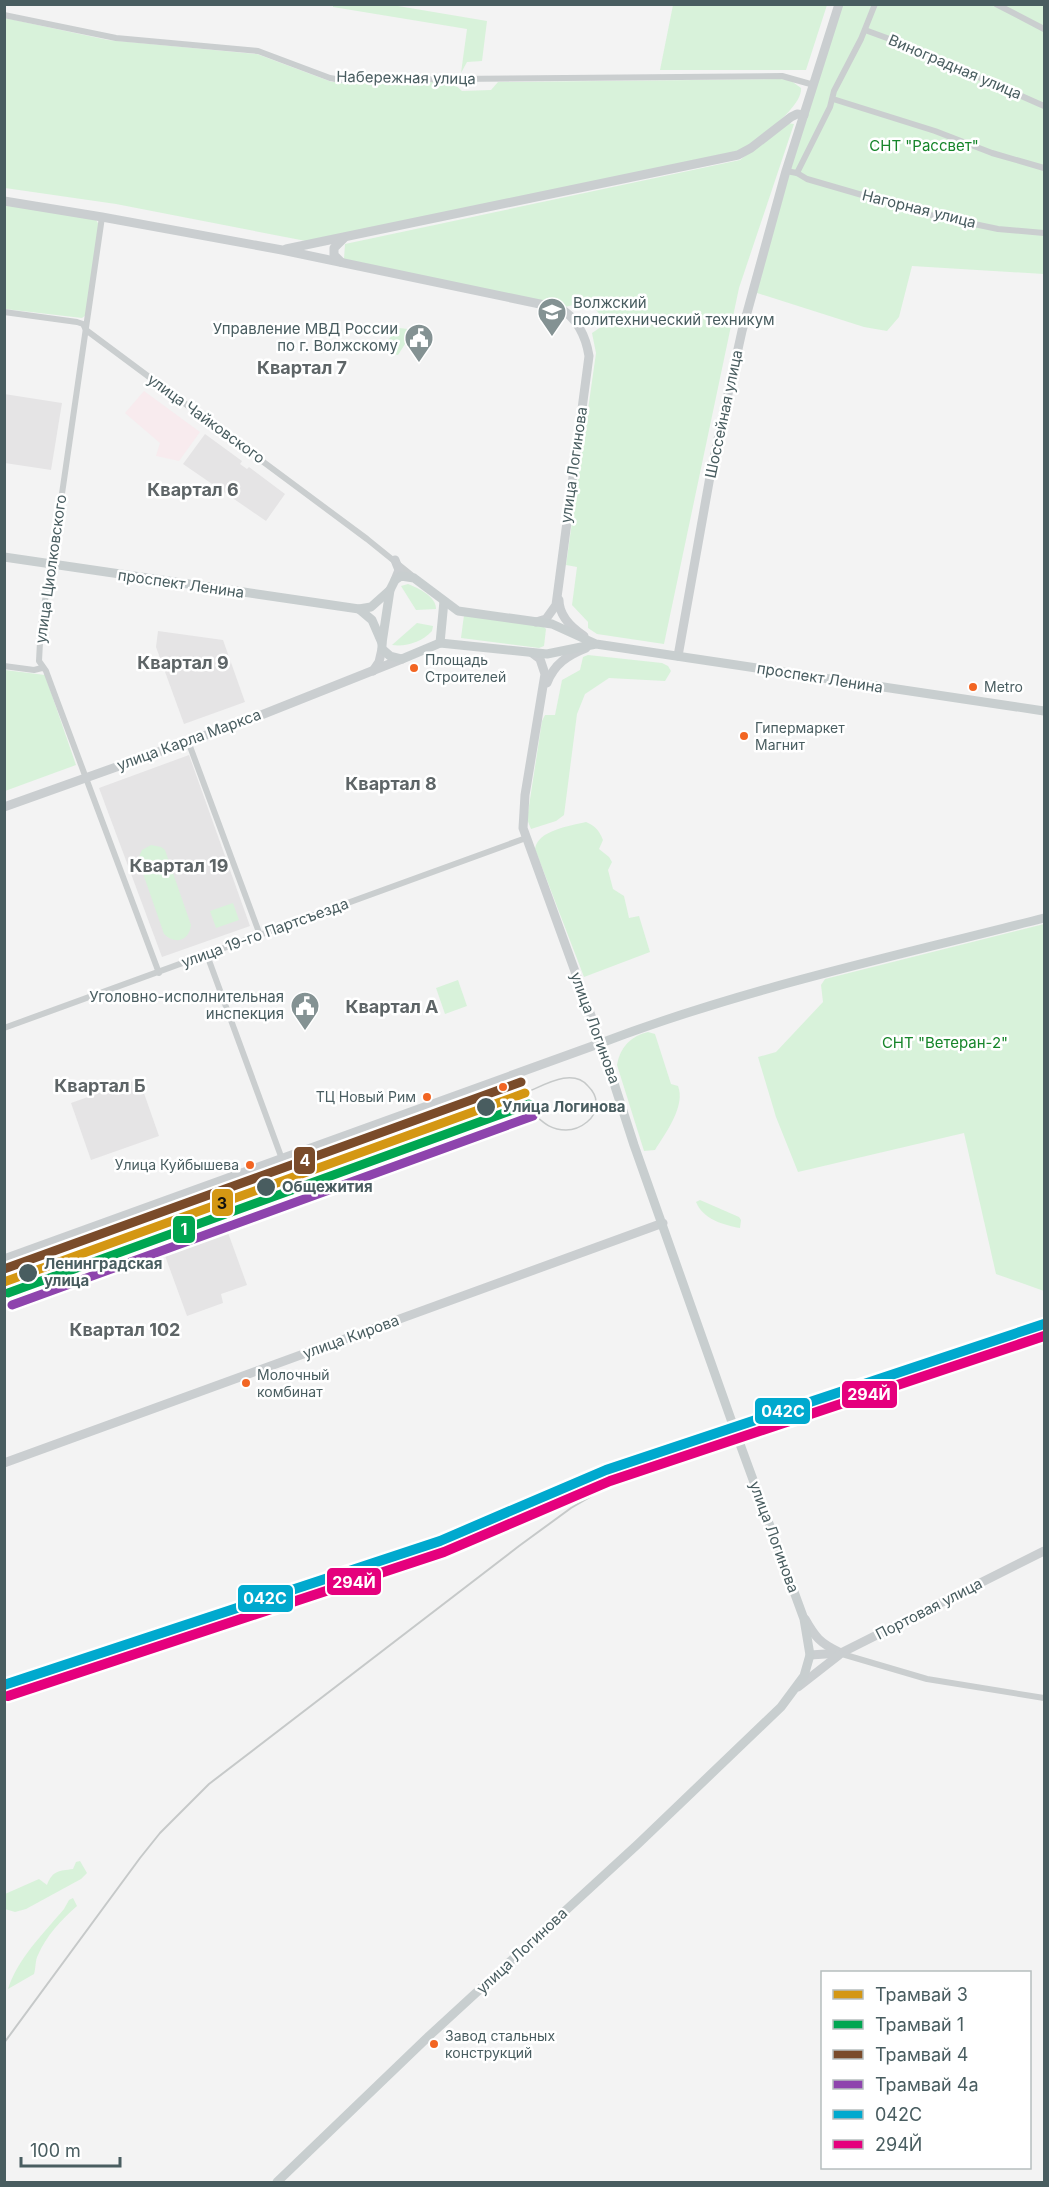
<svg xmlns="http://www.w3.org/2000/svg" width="1049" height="2187" font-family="Inter,sans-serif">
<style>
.education{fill:#e5e4e5}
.medical{fill:#f8ebee}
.green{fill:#d8f2da}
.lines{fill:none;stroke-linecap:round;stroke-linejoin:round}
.street{stroke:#cacecf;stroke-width:6}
.secondary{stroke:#caced0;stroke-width:9}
.primary{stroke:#c8cecf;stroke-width:9}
.tram{stroke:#c6c9c9;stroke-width:1.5}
.rail{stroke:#c6c9c9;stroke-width:2}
.rail-1-casing{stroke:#fff;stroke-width:15}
.rail-2-casing{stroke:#fff;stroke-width:15}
.rail-1{stroke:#00a9ce;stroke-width:10}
.rail-2{stroke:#e5007d;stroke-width:10}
.tram-1-casing{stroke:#fff;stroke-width:14}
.tram-2-casing{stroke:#fff;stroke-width:14}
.tram-3-casing{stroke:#fff;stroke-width:14}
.tram-4-casing{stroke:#fff;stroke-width:14}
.tram-1{stroke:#d49713;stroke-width:9}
.tram-2{stroke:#00a651;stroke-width:9}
.tram-3{stroke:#7a4b2a;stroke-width:9}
.tram-4{stroke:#8e44ad;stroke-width:9}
.bus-dot{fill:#f26522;stroke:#fff;stroke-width:2}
.stop-dot{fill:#495d60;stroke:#fff;stroke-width:2}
.labels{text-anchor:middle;stroke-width:5;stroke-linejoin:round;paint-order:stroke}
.bus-label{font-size:14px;fill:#495d60;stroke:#fff;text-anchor:start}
.street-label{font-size:15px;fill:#495d60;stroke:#fff}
.park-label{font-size:15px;fill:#16852a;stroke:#fff}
.poi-label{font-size:15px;fill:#495d60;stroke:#fff;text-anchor:end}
.stop-label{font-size:15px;font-weight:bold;fill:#495d60;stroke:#fff;text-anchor:start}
.quarter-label{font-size:18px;font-weight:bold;fill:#5e6567;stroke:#fff}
.line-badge{stroke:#fff;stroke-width:2}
.badge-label{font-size:16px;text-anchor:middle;font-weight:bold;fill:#fff}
.pale-badge-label{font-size:16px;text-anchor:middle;font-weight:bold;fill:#111}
</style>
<rect width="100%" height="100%" fill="#f3f3f3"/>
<g class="education">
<polygon points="4,394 62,403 51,470 5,463"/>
<polygon points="205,434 242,461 240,464 247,469 249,467 285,494 266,521 183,464"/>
<polygon points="158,631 223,640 245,702 184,724 156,647"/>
<polygon points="189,755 250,926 162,957 99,788"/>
<polygon points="139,1079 159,1136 91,1160 71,1103"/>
<polygon points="227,1230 247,1285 221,1294 223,1303 187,1316 164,1253"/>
</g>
<polygon class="medical" points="144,391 200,432 179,461 156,456 160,443 125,413"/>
<g class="green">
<polygon points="333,5 392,5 487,21 482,61 467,62 461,73 467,29 333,7"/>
<polygon points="673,5 673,4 827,5 806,70 660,70"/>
<polygon points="840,5 1044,5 1044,274 912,266 899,317 887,331 864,327 754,292"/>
<path d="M5,18L108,40L257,54L332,82H452L462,91L491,90L498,82L780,79L790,80L801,88C803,107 758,139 742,150L311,242L116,204L5,188Z"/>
<path d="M787,123L794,124L739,288L664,644L597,634L588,628V622L572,605L577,567L566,565L596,353L592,333L601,327L603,323C598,303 582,302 565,307L344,259L345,244L740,160Z"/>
<polygon points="5,204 95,218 99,225 86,315 82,318 5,309"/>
<polygon points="399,328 408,329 405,344 398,355 385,352 387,341"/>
<path d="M408,584C418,588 436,596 436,609L416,610L401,586Z"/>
<polygon points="464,615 544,627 546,629 544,646 539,648 461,638"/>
<path d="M417,623L433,626L432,631C422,642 406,647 392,645Z"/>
<polygon points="588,655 662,663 668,666 671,671 665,681 609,678 585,694 577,714 564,815 556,821 531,829 527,819 542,721 545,715 555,715 562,680 580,670 583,657"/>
<polygon points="5,670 45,675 76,765 5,791"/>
<path d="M586,822C595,826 599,830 603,840L599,849L609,857L612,862L608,870L613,889L624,896L629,918L639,916L650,952L584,977L535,849C538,830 570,826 586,822Z"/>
<path d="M151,845L161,847L165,850L191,925C189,941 175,945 164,934L138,859L142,850Z"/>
<polygon points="233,903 239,920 216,928 210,911"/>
<polygon points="1044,924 1044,1291 996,1274 964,1133 798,1172 776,1117 758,1057 776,1052 823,1002 821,985 825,979"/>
<polygon points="458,980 467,1006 445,1014 436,988"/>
<path d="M648,1032L655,1034L671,1084L678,1086C686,1106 665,1134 655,1150L644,1151L617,1065C620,1047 631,1036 648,1032Z"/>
<path d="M700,1200L739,1217L741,1220L740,1228C723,1225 703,1219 696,1202Z"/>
<polygon points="175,1644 5,1700 5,1690 132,1650"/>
<path d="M80,1861L87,1873L81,1879L26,1909L15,1912L5,1909V1894L39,1879L47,1885C53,1870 59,1871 73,1869L76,1862Z"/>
<path d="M73,1898L77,1906C62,1919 46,1936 38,1955C35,1960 36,1968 34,1974L8,1989C18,1958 43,1934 64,1909L69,1900Z"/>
</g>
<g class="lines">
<g class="street">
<polyline points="996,4 1044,29"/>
<polyline points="4,15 116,38 258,51 330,78 341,80 782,76 814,85"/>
<polyline points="865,30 906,45 1044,106"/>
<polyline points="833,99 935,131 992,153 1044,168"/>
<polyline points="786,171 797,173 807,179 931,215 998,229 1044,233"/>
<polyline points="797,173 830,107 834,91 861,39 875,4"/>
<polyline points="102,217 54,549 41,623 39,661 46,671 56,698 159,973"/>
<polyline points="4,312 77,322 83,324 86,330 367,539 414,577"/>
<polyline points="4,666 34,670 42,668"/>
<polyline points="188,741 260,935"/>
<polyline points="207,955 282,1159"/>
<polyline points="4,1028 526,838"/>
<polyline points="842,1654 927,1679 1044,1698"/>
</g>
<g class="secondary">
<path d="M4,201L102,217L282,250L559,308C577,317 586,337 589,356L556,605L546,619L536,622"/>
<polyline points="286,249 738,155 751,148 791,117 797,114 804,115"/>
<polyline points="341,262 334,255 334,248 344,238"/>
<polyline points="395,580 399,570 395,560"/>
<path d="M559,600C559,616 572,628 584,636"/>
<polyline points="678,656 711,471 742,331 786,171 839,4"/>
<polyline points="373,671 379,662 382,649"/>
<path d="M547,683C554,664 568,655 586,648"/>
<polyline points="4,807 251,719 402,659"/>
<polyline points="4,1259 601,1043 523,828 525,795 545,674 540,659 532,653"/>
<polyline points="4,1463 663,1223"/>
<path d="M805,1619C815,1637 820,1643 839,1652"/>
<polyline points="810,1655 841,1653 1044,1551"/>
<polyline points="798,1687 839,1655"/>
</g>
<g class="primary">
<polyline points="4,557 359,609 371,607 390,590"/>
<polyline points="359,609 372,620 382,643"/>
<polyline points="440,643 444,601"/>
<polyline points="596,644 547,654 440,643 402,659 390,656 382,649 382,643 390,590 395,580 401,576 414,578 458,611 552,624 596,644 1044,711"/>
<path d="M277,2182L429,2036L638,1844L781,1707L804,1676L810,1655L804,1619L733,1425L634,1145L601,1043C745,988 896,956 1044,918"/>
</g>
<path class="tram" d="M487,1110C497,1107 509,1102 519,1105C537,1111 542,1130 566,1130C574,1130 581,1127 587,1122C593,1117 597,1110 596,1102C596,1096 592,1090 588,1086C572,1067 543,1086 525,1093"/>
<g class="rail">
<polyline points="753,1426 1004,1342 1044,1332"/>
<polyline points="4,2043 140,1858 160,1833 209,1784 519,1546 571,1508 607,1487"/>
</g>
<g class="rail-1-casing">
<polyline id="rail-1" points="4,1685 440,1541 606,1470 1044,1324"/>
</g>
<g class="rail-2-casing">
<polyline id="rail-2" points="8,1696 444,1552 610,1481 1044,1336"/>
</g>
<use href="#rail-1" class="rail-1"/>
<use href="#rail-2" class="rail-2"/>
<g class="tram-1-casing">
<polyline id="tram-1" points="4,1282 525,1093"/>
</g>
<g class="tram-2-casing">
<polyline id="tram-2" points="8,1293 529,1104"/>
</g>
<g class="tram-3-casing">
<polyline id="tram-3" points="4,1269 521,1082"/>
</g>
<g class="tram-4-casing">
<polyline id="tram-4" points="12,1305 533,1116"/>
</g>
<use href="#tram-1" class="tram-1"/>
<use href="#tram-2" class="tram-2"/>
<use href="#tram-3" class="tram-3"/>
<use href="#tram-4" class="tram-4"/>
</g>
<defs>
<g id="university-pin" transform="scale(1.5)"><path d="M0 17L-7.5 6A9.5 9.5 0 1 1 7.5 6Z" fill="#849293" stroke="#fff"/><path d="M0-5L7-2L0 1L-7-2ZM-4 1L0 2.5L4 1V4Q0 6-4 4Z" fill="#fff"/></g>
<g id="civic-pin" transform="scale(1.5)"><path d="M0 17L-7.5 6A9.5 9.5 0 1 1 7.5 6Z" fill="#849293" stroke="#fff"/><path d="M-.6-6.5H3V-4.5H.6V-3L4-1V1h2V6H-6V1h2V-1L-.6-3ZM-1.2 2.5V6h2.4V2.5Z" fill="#fff"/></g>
</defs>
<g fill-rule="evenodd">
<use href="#university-pin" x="552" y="312"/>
<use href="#civic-pin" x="419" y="338"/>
<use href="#civic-pin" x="305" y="1006"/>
</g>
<g class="bus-dot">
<circle cx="414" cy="668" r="5"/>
<circle cx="973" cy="687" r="5"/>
<circle cx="744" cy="736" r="5"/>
<circle cx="503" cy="1087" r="5"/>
<circle cx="427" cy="1097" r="5"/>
<circle cx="250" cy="1165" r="5"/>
<circle cx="246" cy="1383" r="5"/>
<circle cx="434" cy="2044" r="5"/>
</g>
<g class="stop-dot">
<circle cx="486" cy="1107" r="10"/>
<circle cx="266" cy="1187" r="10"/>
<circle cx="28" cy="1273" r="10"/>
</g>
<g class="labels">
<g class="bus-label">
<text x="425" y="665">Площадь<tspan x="425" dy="17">Строителей</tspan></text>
<text x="984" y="692">Metro</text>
<text x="755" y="733">Гипермаркет<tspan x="755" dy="17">Магнит</tspan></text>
<text x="416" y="1102" text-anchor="end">ТЦ Новый Рим</text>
<text x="239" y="1170" text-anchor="end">Улица Куйбышева</text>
<text x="257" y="1380">Молочный<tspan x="257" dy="17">комбинат</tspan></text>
<text x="445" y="2041">Завод стальных<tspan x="445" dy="17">конструкций</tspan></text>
</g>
<g class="street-label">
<text transform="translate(955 67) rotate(23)" y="5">Виноградная улица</text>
<text transform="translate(406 78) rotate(1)" y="5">Набережная улица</text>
<text transform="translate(919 209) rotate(14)" y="5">Нагорная улица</text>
<text transform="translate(724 414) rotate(-78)" y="5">Шоссейная улица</text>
<text transform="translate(206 419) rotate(36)" y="5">улица Чайковского</text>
<text transform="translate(574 465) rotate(-82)" y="5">улица Логинова</text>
<text transform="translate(51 569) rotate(-82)" y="5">улица Циолковского</text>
<text transform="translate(181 584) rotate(8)" y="5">проспект Ленина</text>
<text transform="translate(820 678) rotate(9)" y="5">проспект Ленина</text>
<text transform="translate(189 740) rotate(-20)" y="5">улица Карла Маркса</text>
<text transform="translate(265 933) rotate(-20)" y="5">улица 19-го Партсъезда</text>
<text transform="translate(595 1028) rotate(70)" y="5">улица Логинова</text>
<text transform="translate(351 1337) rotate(-20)" y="5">улица Кирова</text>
<text transform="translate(774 1537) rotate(70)" y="5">улица Логинова</text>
<text transform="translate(929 1609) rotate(-27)" y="5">Портовая улица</text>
<text transform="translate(522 1951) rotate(-43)" y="5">улица Логинова</text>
</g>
<g class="park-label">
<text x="924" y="151">СНТ "Рассвет"</text>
<text x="945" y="1048">СНТ "Ветеран-2"</text>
</g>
<g class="poi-label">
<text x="573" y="308" text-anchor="start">Волжский<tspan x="573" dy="17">политехнический техникум</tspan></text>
<text x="398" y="334">Управление МВД России<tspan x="398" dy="17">по г. Волжскому</tspan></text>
<text x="284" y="1002">Уголовно-исполнительная<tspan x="284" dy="17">инспекция</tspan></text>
</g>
<g class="stop-label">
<text x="502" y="1112">Улица Логинова</text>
<text x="282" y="1192">Общежития</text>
<text x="44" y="1269">Ленинградская<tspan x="44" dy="17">улица</tspan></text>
</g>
<g class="quarter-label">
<text x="302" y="374">Квартал 7</text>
<text x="193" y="496">Квартал 6</text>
<text x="183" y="669">Квартал 9</text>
<text x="391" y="790">Квартал 8</text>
<text x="179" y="872">Квартал 19</text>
<text x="392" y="1013">Квартал А</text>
<text x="100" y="1092">Квартал Б</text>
<text x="125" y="1336">Квартал 102</text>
</g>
</g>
<g class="line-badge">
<rect x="293" y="1146" width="23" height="29" rx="6" fill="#7a4b2a"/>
<rect x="211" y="1188" width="23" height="29" rx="6" fill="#d49713"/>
<rect x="172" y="1215" width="24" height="29" rx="6" fill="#00a651"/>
<rect x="841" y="1380" width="57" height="29" rx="6" fill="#e5007d"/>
<rect x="754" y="1397" width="57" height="28" rx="6" fill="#00a9ce"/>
<rect x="326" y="1567" width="56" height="29" rx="6" fill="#e5007d"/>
<rect x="237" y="1584" width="57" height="29" rx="6" fill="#00a9ce"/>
</g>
<g class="badge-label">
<text x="305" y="1166">4</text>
<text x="184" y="1235">1</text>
<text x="869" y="1400">294Й</text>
<text x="783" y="1417">042С</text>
<text x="354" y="1588">294Й</text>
<text x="265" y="1604">042С</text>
</g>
<g class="pale-badge-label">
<text x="222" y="1209">3</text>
</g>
<rect width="1049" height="2187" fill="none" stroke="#495d60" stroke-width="12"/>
<rect x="821" y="1971" width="210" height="198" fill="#ffffff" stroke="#b6bebf" stroke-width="1.5"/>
<rect x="833" y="1990" width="30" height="9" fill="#d49713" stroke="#b6bebf" stroke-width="1.5"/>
<text x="875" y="2001" font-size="18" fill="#495d60">Трамвай 3</text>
<rect x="833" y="2020" width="30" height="9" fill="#00a651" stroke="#b6bebf" stroke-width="1.5"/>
<text x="875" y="2031" font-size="18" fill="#495d60">Трамвай 1</text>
<rect x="833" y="2050" width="30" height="9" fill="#7a4b2a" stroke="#b6bebf" stroke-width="1.5"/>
<text x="875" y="2061" font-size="18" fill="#495d60">Трамвай 4</text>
<rect x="833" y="2080" width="30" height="9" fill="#8e44ad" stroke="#b6bebf" stroke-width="1.5"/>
<text x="875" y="2091" font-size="18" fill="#495d60">Трамвай 4а</text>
<rect x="833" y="2110" width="30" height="9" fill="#00a9ce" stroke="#b6bebf" stroke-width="1.5"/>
<text x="875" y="2121" font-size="18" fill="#495d60">042С</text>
<rect x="833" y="2140" width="30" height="9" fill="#e5007d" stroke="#b6bebf" stroke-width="1.5"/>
<text x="875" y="2151" font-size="18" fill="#495d60">294Й</text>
<path d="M21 2157v9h99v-9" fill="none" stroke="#495d60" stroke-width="3"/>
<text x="30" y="2157" font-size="18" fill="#495d60" stroke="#ffffff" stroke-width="4.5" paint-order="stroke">100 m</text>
</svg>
